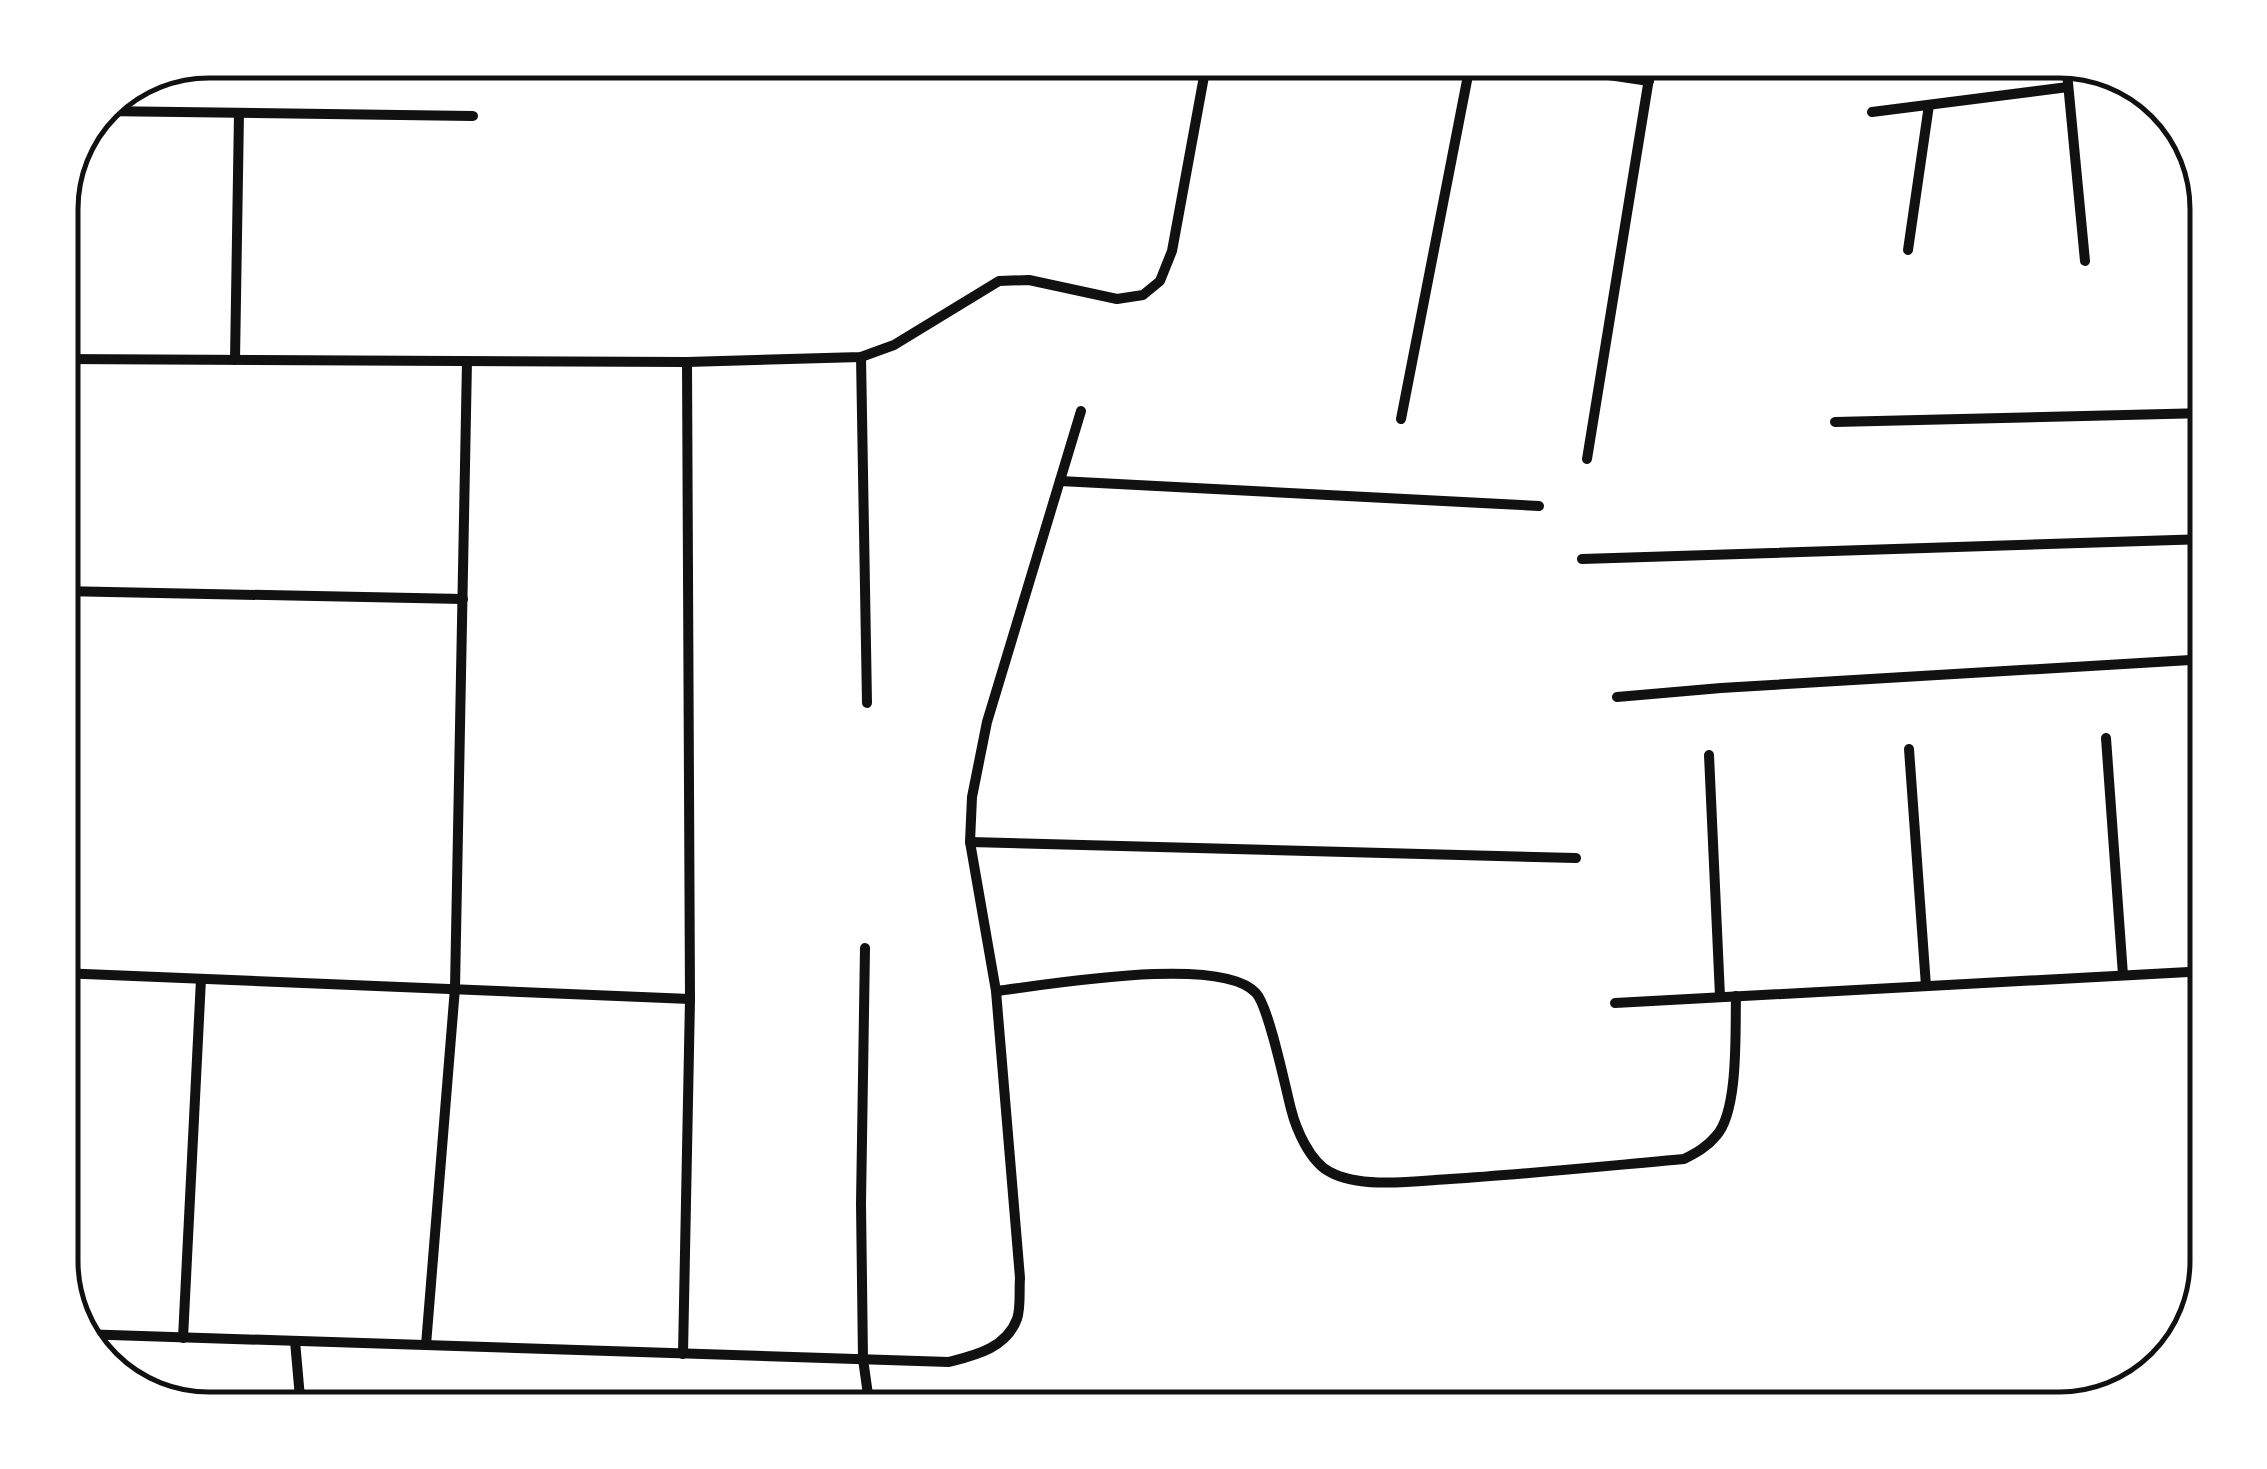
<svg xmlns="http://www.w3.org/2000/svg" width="2267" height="1469" font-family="'Fira Sans Condensed',sans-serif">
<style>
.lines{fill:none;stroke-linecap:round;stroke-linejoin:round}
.minor{stroke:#111;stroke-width:10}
.rim{fill:none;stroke:#111;stroke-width:5}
</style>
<rect width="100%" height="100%" fill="#fff"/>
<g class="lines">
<g class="minor">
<polyline points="1507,60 1649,81"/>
<polyline points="2066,62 2085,261"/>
<polyline points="100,111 473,116"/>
<polyline points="1872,112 2068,87"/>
<polyline points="1908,250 1929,105"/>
<polyline points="861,357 867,703"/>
<polyline points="60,359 687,362 861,357 894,345 999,281 1029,280 1117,299 1143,295 1160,281 1172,251 1207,60"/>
<polyline points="235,360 239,113"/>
<polyline points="1401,419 1471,60"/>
<polyline points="1835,422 2207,413"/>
<polyline points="1587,459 1652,60"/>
<polyline points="1060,481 1539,506"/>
<polyline points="1582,559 2207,539"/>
<polyline points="60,591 463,599"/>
<polyline points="1617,697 1721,688 2207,659"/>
<polyline points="2106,738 2123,975"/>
<polyline points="1909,749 1926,986"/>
<polyline points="1709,755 1720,996"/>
<polyline points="970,842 1576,858"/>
<polyline points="865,948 861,1204 863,1359 870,1409"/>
<polyline points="60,973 690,999"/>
<path d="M996,991C1047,985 1221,954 1256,993C1269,1007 1285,1086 1291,1109C1296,1129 1310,1162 1330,1172C1361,1189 1416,1181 1450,1179C1528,1174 1606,1166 1684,1159C1696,1153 1707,1147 1716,1136C1739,1111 1735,1031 1736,996"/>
<polyline points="1615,1003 2207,971"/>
<path d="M80,1334L949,1362C976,1355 1006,1348 1017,1319C1021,1308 1019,1290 1020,1278L996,991L970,842L972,797L987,722L1081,411"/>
<polyline points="183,1338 201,979"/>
<polyline points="295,1341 301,1409"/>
<polyline points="426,1345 455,988 467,361"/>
<polyline points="683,1354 690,999 687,362"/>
</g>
</g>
<path d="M0 0H2267V1469H0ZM209 78H2059A131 131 0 0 1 2190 209V1261A131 131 0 0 1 2059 1392H209A131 131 0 0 1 78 1261V209A131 131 0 0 1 209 78Z" fill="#fff" fill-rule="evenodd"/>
<path class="rim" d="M209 78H2059A131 131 0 0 1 2190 209V1261A131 131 0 0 1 2059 1392H209A131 131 0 0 1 78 1261V209A131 131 0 0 1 209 78Z"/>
</svg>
